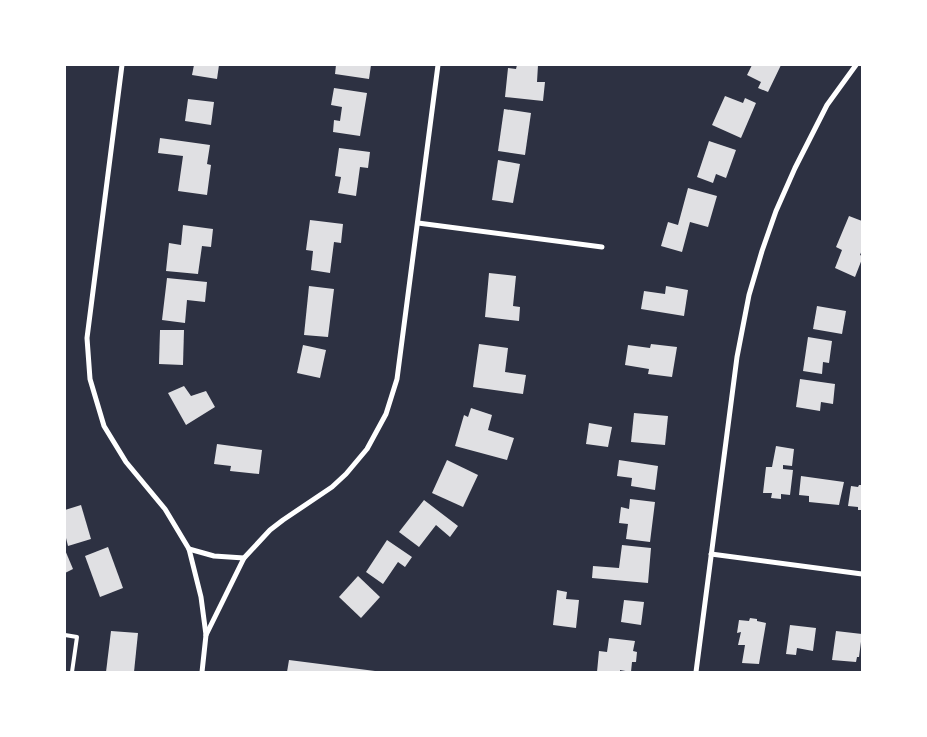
<svg xmlns="http://www.w3.org/2000/svg" width="927" height="737" font-family="Figtree,sans-serif">
<style>
.building{fill:#e0e0e3}
.lines{fill:none;stroke-linecap:round;stroke-linejoin:round}
.service{stroke:#fff;stroke-width:4}
.minor{stroke:#fff;stroke-width:5}
</style>
<rect width="100%" height="100%" fill="#2d3142"/>
<g class="building">
<polygon points="194,65 219,65 217,79 192,75"/>
<polygon points="336,65 371,65 369,79 335,74"/>
<polygon points="517,65 538,65 537,82 545,82 543,101 505,97 508,68 516,69"/>
<polygon points="752,65 781,65 768,92 758,88 761,82 747,75"/>
<polygon points="334,88 367,93 360,136 333,132 334,120 340,121 342,107 331,105"/>
<polygon points="725,96 743,103 745,98 756,103 741,138 712,125"/>
<polygon points="188,99 214,102 211,125 185,121"/>
<polygon points="504,109 531,113 525,155 498,151"/>
<polygon points="160,138 210,145 207,164 211,165 207,195 178,191 183,156 158,153"/>
<polygon points="709,141 736,150 726,178 716,174 713,183 697,177"/>
<polygon points="339,148 370,152 368,168 360,167 356,196 338,193 341,177 335,176"/>
<polygon points="498,160 520,164 513,203 492,200"/>
<polygon points="688,188 717,196 708,227 690,222 682,252 661,246 668,222 678,225"/>
<polygon points="849,216 862,221 862,250 860,255 862,256 862,259 855,277 835,268 842,250 836,247"/>
<polygon points="310,220 343,224 341,243 334,242 330,273 311,270 313,251 306,250"/>
<polygon points="183,225 213,229 211,247 202,246 198,274 166,271 169,243 181,245"/>
<polygon points="489,273 516,276 513,306 520,307 519,321 485,317"/>
<polygon points="167,278 207,282 205,302 187,300 185,323 162,320"/>
<polygon points="309,286 334,289 328,337 304,335"/>
<polygon points="666,286 688,290 684,316 641,309 644,291 665,294"/>
<polygon points="817,306 846,311 842,334 813,329"/>
<polygon points="160,330 184,330 183,365 159,364"/>
<polygon points="808,337 832,341 829,363 823,362 822,374 803,371"/>
<polygon points="479,344 508,348 505,372 526,375 523,394 473,387"/>
<polygon points="651,344 677,347 672,377 648,374 649,369 625,365 628,345 650,348"/>
<polygon points="303,345 326,350 320,378 297,373"/>
<polygon points="800,379 835,384 833,404 821,402 820,411 796,407"/>
<polygon points="184,386 191,396 206,391 215,407 186,425 168,393"/>
<polygon points="471,408 492,415 488,430 514,438 507,460 455,446 464,415 468,417"/>
<polygon points="634,413 668,416 665,445 631,442"/>
<polygon points="589,423 612,427 608,447 586,444"/>
<polygon points="217,444 262,450 259,474 230,471 231,466 214,464"/>
<polygon points="776,446 794,449 792,466 783,465 783,469 793,470 790,495 781,494 781,499 771,498 772,493 763,493 766,467 772,467"/>
<polygon points="447,460 478,475 463,507 432,493"/>
<polygon points="619,460 658,466 655,490 631,486 632,478 617,476"/>
<polygon points="801,476 844,482 839,505 809,502 809,496 799,495"/>
<polygon points="859,485 862,485 862,510 858,510 858,507 848,506 851,486 858,487"/>
<polygon points="630,499 655,502 650,542 626,539 628,524 619,523 621,507 629,509"/>
<polygon points="424,500 458,526 450,537 436,525 419,547 399,532"/>
<polygon points="81,505 91,539 68,546 65,534 65,510"/>
<polygon points="387,540 412,557 405,567 398,562 383,584 366,572"/>
<polygon points="622,545 651,548 648,583 592,578 593,566 619,568"/>
<polygon points="108,547 123,588 100,597 85,556"/>
<polygon points="65,550 73,569 65,573"/>
<polygon points="358,576 380,597 361,618 339,597"/>
<polygon points="557,590 567,592 566,599 579,600 576,628 553,625"/>
<polygon points="624,600 644,602 641,625 621,622"/>
<polygon points="750,618 757,619 757,621 766,623 759,664 742,663 745,645 738,645 741,632 737,633 739,620 749,621"/>
<polygon points="790,625 816,628 813,651 797,648 796,655 786,654"/>
<polygon points="111,631 138,633 134,672 106,672"/>
<polygon points="836,631 862,634 859,657 857,657 856,662 832,660"/>
<polygon points="609,638 635,641 633,651 637,652 636,662 632,662 631,672 620,670 620,672 597,672 599,651 607,652"/>
<polygon points="289,660 375,671 375,672 287,672"/>
</g>
<g class="lines">
<polyline class="service" points="65,635 77,637 72,672"/>
<g class="minor">
<polyline points="122,65 87,338 90,379 104,426 126,462 165,509 189,549 201,597 206,635 202,672"/>
<polyline points="418,223 602,247"/>
<polyline points="189,549 214,556 244,558"/>
<polyline points="711,554 862,574"/>
<polyline points="206,635 244,558 270,530 283,520 332,487 346,474 367,449 386,414 397,379 438,65"/>
<polyline points="696,672 737,357 749,295 762,251 776,211 795,168 827,105 856,65"/>
</g>
</g>
<rect width="927" height="737" fill="none" stroke="#ffffff" stroke-width="132"/>
</svg>
